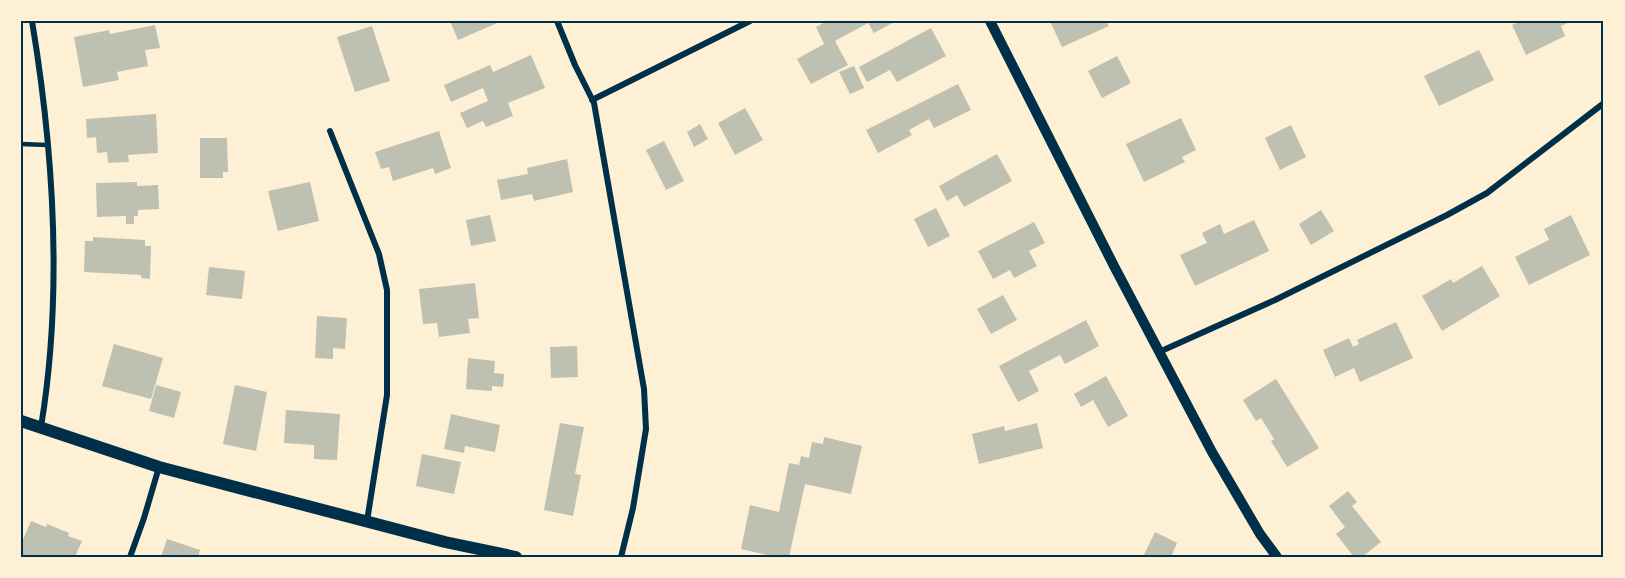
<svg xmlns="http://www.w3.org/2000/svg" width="1625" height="578" font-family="'Roboto Serif',serif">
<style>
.building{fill:#bec0b2}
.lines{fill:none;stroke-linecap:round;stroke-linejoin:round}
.service{stroke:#003049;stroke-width:4.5}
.minor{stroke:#003049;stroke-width:6}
.tertiary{stroke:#003049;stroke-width:10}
.secondary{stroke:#003049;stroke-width:12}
.neatline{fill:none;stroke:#003049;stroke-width:2}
</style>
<rect width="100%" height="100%" fill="#fdf0d5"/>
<g class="building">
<polygon points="450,21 502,21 458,40"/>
<polygon points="827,21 896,21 874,33 868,23 835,41 848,65 811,84 797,59 824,44 816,27"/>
<polygon points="1050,21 1106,21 1109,26 1062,47"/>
<polygon points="1521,21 1572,21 1561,26 1565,36 1526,55 1512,25"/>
<polygon points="155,25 160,48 145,50 148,66 117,72 119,80 83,87 74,37 109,30 110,34"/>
<polygon points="372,26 390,81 355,92 337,37"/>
<polygon points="931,28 946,56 897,82 890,70 867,82 859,67"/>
<polygon points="1479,50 1494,80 1439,106 1424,76"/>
<polygon points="531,55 545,88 508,103 513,116 486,127 483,121 467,128 460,113 488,101 483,88 451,102 444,85 490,65 493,72"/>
<polygon points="1117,56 1131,83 1102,98 1088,71"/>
<polygon points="854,66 864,88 850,94 839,72"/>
<polygon points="958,84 971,110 934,128 929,119 909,130 912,135 878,153 866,130"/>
<polygon points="745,108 763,140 735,155 718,123"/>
<polygon points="156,114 158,153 128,155 129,162 108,163 107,152 97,153 96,137 87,138 86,119"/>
<polygon points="1181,118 1196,150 1182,157 1185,162 1144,182 1126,144"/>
<polygon points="700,124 708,139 694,147 687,132"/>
<polygon points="1291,125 1306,157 1280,170 1265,138"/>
<polygon points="439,131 451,168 435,174 433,168 393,181 389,167 381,169 375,152"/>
<polygon points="200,138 227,138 228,172 223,172 223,178 200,178"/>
<polygon points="664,141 684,181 666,190 646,150"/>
<polygon points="997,154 1012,181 964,207 957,195 947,201 939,186"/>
<polygon points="567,159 573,192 534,201 532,194 501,200 497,180 528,174 527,168"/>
<polygon points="137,182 137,186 158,185 159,209 138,210 138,216 134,216 134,224 126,224 126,216 97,217 96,183"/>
<polygon points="310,182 319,221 278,231 268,191"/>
<polygon points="936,208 950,236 928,247 914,219"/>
<polygon points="1321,210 1334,231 1311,245 1299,224"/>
<polygon points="490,215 496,241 471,246 466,220"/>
<polygon points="1571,215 1590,255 1529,285 1515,257 1549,240 1544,229"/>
<polygon points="1254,220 1269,251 1195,286 1180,255 1207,243 1202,233 1220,224 1224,234"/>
<polygon points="1034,222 1045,243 1029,251 1037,266 1014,278 1010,270 993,279 978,251"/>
<polygon points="93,237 145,240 145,246 151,246 150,279 141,278 141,275 84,272 85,241 93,241"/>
<polygon points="1482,266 1500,296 1442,331 1422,296 1451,279 1453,283"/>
<polygon points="209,267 245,271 242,299 206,295"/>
<polygon points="475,283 479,318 468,319 470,333 439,337 437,323 423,324 419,289"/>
<polygon points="1003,295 1017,320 991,334 977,309"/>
<polygon points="317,316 347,318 345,349 333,348 333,359 315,358"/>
<polygon points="1086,320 1099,346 1065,364 1060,355 1029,371 1039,391 1018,402 999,366"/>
<polygon points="1396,322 1413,358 1360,382 1354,368 1335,377 1323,350 1349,338 1353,347 1359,344 1357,340"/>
<polygon points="114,344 163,358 151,399 102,386"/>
<polygon points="577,346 578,377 551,378 550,347"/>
<polygon points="468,358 495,361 494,373 504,374 503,387 492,386 492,391 466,389"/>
<polygon points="1106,376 1128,416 1108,427 1093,400 1081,407 1074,394"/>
<polygon points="1276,379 1319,448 1287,467 1271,441 1274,439 1261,418 1256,421 1243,400"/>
<polygon points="156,385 181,392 174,418 149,411"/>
<polygon points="235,385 267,392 256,451 223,444"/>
<polygon points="286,410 340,414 337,460 314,459 314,445 284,443"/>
<polygon points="451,414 500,425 495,452 465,446 464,453 444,449"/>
<polygon points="560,423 584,427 575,474 581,475 573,516 544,510"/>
<polygon points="1037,423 1043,448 979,464 972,434 1004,426 1005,431"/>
<polygon points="824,437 862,446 851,494 805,484 789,557 776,557 741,549 750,505 779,512 789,463 799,465 801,456 809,458 812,442 823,444"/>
<polygon points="422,454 461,462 454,494 416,486"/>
<polygon points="1348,491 1357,502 1352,506 1381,542 1362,557 1354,557 1336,534 1345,527 1329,506"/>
<polygon points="31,521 46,527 47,524 69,533 68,536 82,541 75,557 28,557 21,554 21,544"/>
<polygon points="1155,532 1177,543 1171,557 1143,557"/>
<polygon points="167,539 200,550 198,557 161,557"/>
</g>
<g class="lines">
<polyline class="service" points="21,144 47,145"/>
<g class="minor">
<path d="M32,21C54,154 63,294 41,427"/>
<polyline points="557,21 575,65 594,103 644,389 646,429 633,508 621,557"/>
<polyline points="592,100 750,21"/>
<polyline points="330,131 379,254 387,290 387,395 367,521"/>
<polyline points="1159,352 1275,300 1447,215 1487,193 1604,103"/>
<polyline points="130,557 144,518 159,467"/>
</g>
<polyline class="tertiary" points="990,21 1114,266 1212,452 1260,534 1277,557"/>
<polyline class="secondary" points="21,421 159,467 445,542 516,557"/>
</g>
<rect width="1625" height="578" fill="none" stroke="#fdf0d5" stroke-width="45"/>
<rect x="22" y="22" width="1580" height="534" class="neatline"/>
</svg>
